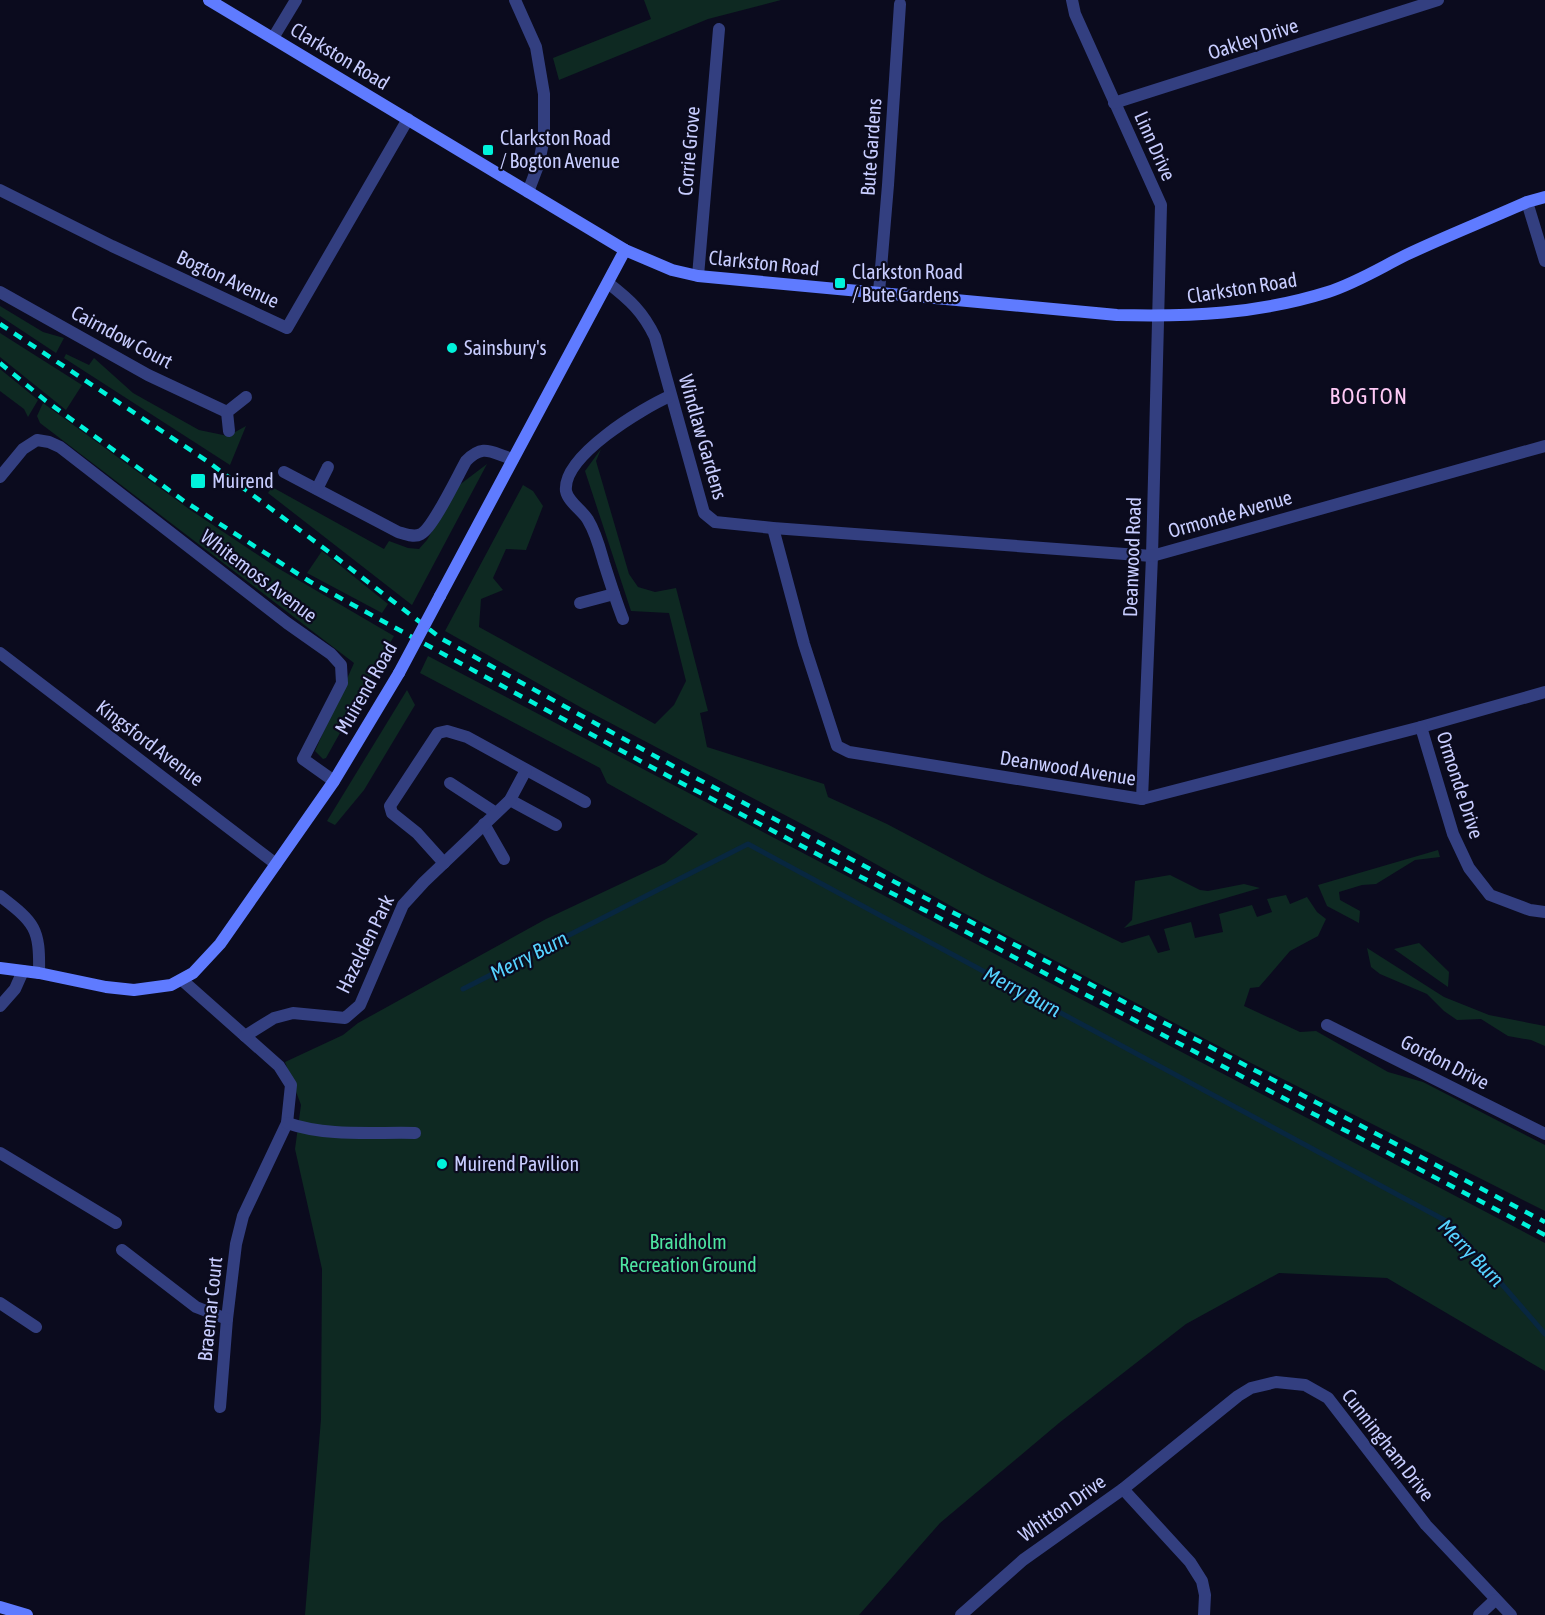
<svg xmlns="http://www.w3.org/2000/svg" width="1545" height="1615" font-family="'Asap Condensed',sans-serif">
<style>
.green{fill:#0e2922}
.lines{fill:none;stroke-linecap:round;stroke-linejoin:round}
.stream{stroke:#082740;stroke-width:5}
.street{stroke:#333f80;stroke-width:12}
.secondary{stroke:#5f7bff;stroke-width:12}
.rail{stroke:#00f3db;stroke-width:4.5;stroke-dasharray:9 8;stroke-linecap:butt}
.secondary-bridge{stroke:#5f7bff;stroke-width:12}
.poi-dot{fill:#00f3db;stroke:#0b0b1e;stroke-width:2}
.labels{text-anchor:middle;stroke-width:4.5;stroke-linejoin:round;paint-order:stroke}
.street-label{font-size:20px;fill:#c8cdff;stroke:#0b0b1e}
.poi-label{font-size:20px;fill:#c8cdff;stroke:#0b0b1e;text-anchor:start}
.park-label{font-size:20px;fill:#4ee5a1;stroke:#0b0b1e}
.water-label{font-size:21px;font-style:italic;fill:#56d2ff;stroke:#0b0b1e}
.quarter-label{font-size:22px;letter-spacing:1.5px;fill:#ffcaf6;stroke:#0b0b1e}
</style>
<rect width="100%" height="100%" fill="#0b0b1e"/>
<g class="green">
<polygon points="644,0 781,0 708,19 559,80 553,58 651,19"/>
<polygon points="0,306 43,332 64,338 56,353 0,316"/>
<polygon points="0,333 82,385 66,410 0,357"/>
<polygon points="66,354 89,365 94,358 133,393 199,430 228,436 246,426 230,465 64,358"/>
<polygon points="0,369 38,400 28,417 24,409 0,391"/>
<polygon points="43,403 189,509 276,567 394,636 326,758 323,759 315,751 354,663 40,423 37,416"/>
<polygon points="601,449 596,461 629,574 638,587 655,592 676,588 708,711 700,713 707,747 824,784 828,797 887,824 985,876 1122,943 1149,935 1158,953 1170,950 1164,929 1191,922 1195,938 1223,932 1219,914 1252,905 1257,917 1272,912 1267,899 1286,895 1290,904 1307,897 1317,912 1326,919 1318,936 1290,951 1259,987 1250,988 1244,1006 1300,1032 1316,1031 1388,1072 1423,1082 1545,1145 1545,1211 1251,1063 960,911 838,843 582,708 445,631 523,485 533,491 543,506 526,550 506,549 493,578 503,590 481,599 479,627 655,724 674,705 686,681 669,613 631,611 585,471"/>
<polygon points="487,464 412,605 268,493 272,487 384,549 389,541 408,548 419,549 427,540 458,486"/>
<polygon points="322,551 388,604 382,613 307,573"/>
<polygon points="428,656 1545,1243 1545,1371 1387,1278 1279,1273 1186,1324 1059,1423 940,1523 859,1615 305,1615 321,1419 322,1269 295,1149 301,1105 285,1062 343,1035 358,1023 546,919 665,863 698,834 607,783 600,768 420,673"/>
<polygon points="407,690 415,705 364,790 335,825 327,821"/>
<polygon points="1438,850 1440,857 1415,860 1376,884 1362,885 1339,892 1340,900 1360,911 1359,923 1327,906 1318,885"/>
<polygon points="1170,875 1200,890 1208,891 1244,884 1260,888 1124,928 1132,920 1135,881"/>
<polygon points="1419,943 1449,972 1448,987 1394,949"/>
<polygon points="1367,948 1444,997 1489,1015 1545,1026 1545,1046 1531,1040 1508,1036 1481,1019 1457,1020 1444,1011 1427,994 1380,974 1371,967"/>
</g>
<g class="lines">
<polyline class="stream" points="463,989 748,844 1448,1222 1545,1334"/>
<g class="street">
<polyline points="515,0 536,47 544,94 544,137 539,163 528,192"/>
<polyline points="1072,0 1075,14 1161,205 1152,556 1142,799"/>
<polyline points="273,38 296,0"/>
<polyline points="1114,103 1438,0"/>
<polyline points="0,190 112,246 287,328 408,119"/>
<polyline points="1527,202 1545,261"/>
<polyline points="698,276 719,29"/>
<path d="M608,283C630,300 643,312 655,337L704,513L715,522L773,528L1152,556L1545,446"/>
<polyline points="0,292 148,375 227,412"/>
<polyline points="879,292 888,185 900,4"/>
<polyline points="229,431 227,412 246,397"/>
<path d="M284,472L398,532C405,534 414,538 421,534C433,528 458,475 466,461C484,443 491,453 513,459"/>
<polyline points="0,477 23,449 37,440 49,442 60,447 287,623 331,654 341,665 342,683 303,759 334,781"/>
<polyline points="317,489 328,467"/>
<polyline points="773,528 804,644 837,746 849,752 1142,799 1421,727 1545,692"/>
<polyline points="580,603 614,594"/>
<path d="M623,619C616,601 610,582 604,563C600,549 596,533 588,520C583,511 568,502 566,491C562,456 643,408 670,396"/>
<polyline points="0,653 276,864"/>
<polyline points="1421,727 1453,834 1469,868 1490,895 1530,910 1545,912"/>
<polyline points="450,783 496,813"/>
<polyline points="510,800 556,825"/>
<polyline points="484,824 504,859"/>
<polyline points="444,863 417,833 392,813 390,806 438,733 447,731 467,737 585,802"/>
<path d="M0,896C35,923 40,928 39,973"/>
<polyline points="182,980 279,1066 291,1085 287,1123 243,1216 236,1244 227,1319 220,1407"/>
<polyline points="0,1006 15,989 23,971"/>
<polyline points="1327,1025 1545,1134"/>
<polyline points="245,1036 274,1018 293,1013 345,1018 360,1005 403,905 424,882 510,800 526,770"/>
<path d="M287,1123C328,1137 372,1132 415,1133"/>
<polyline points="0,1153 116,1223"/>
<polyline points="122,1250 196,1307 227,1319"/>
<polyline points="0,1303 36,1327"/>
<polyline points="1123,1489 1190,1562 1202,1581 1205,1595 1204,1615"/>
<polyline points="961,1615 1023,1560 1123,1489 1238,1396 1251,1388 1276,1382 1305,1385 1328,1398 1426,1525 1511,1615"/>
<polyline points="1479,1615 1495,1600"/>
</g>
<g class="secondary">
<path d="M209,0L625,250L672,270L698,276L1117,315C1189,317 1258,314 1328,292C1356,283 1380,268 1406,255C1446,236 1487,220 1527,202L1545,197"/>
<polyline points="440,596 625,250"/>
<polyline points="0,968 39,973 106,987 134,990 171,985 193,973 220,944 334,781 399,673"/>
<polyline points="0,1607 27,1615"/>
</g>
<g class="rail">
<polyline points="0,324 207,461 329,552 442,639 673,766 1545,1222"/>
<polyline points="0,363 46,401 184,501 309,581 668,776 1545,1235"/>
</g>
<polyline class="secondary-bridge" points="399,673 440,596"/>
</g>
<g class="poi-dot">
<rect x="482" y="144" width="12" height="12" rx="3"/>
<rect x="834" y="277" width="12" height="12" rx="3"/>
<circle cx="452" cy="348" r="6"/>
<rect x="190" y="473" width="16" height="16" rx="3"/>
<circle cx="442" cy="1164" r="6"/>
</g>
<g class="labels">
<g class="street-label">
<text transform="translate(1253 39) rotate(-18)" y="7">Oakley Drive</text>
<text transform="translate(340 56) rotate(31)" y="7">Clarkston Road</text>
<text transform="translate(1155 146) rotate(66)" y="7">Linn Drive</text>
<text transform="translate(871 147) rotate(-86)" y="7">Bute Gardens</text>
<text transform="translate(689 151) rotate(-85)" y="7">Corrie Grove</text>
<text transform="translate(764 263) rotate(6)" y="7">Clarkston Road</text>
<text transform="translate(228 279) rotate(25)" y="7">Bogton Avenue</text>
<text transform="translate(1242 288) rotate(-9)" y="7">Clarkston Road</text>
<text transform="translate(122 337) rotate(28)" y="7">Cairndow Court</text>
<text transform="translate(703 437) rotate(74)" y="7">Windlaw Gardens</text>
<text transform="translate(1230 514) rotate(-16)" y="7">Ormonde Avenue</text>
<text transform="translate(1132 557) rotate(-88)" y="7">Deanwood Road</text>
<text transform="translate(259 576) rotate(37)" y="7">Whitemoss Avenue</text>
<text transform="translate(366 688) rotate(-60)" y="7">Muirend Road</text>
<text transform="translate(150 743) rotate(37)" y="7">Kingsford Avenue</text>
<text transform="translate(1068 768) rotate(9)" y="7">Deanwood Avenue</text>
<text transform="translate(1460 785) rotate(72)" y="7">Ormonde Drive</text>
<text transform="translate(365 944) rotate(-64)" y="7">Hazelden Park</text>
<text transform="translate(1445 1062) rotate(27)" y="7">Gordon Drive</text>
<text transform="translate(210 1309) rotate(-84)" y="7">Braemar Court</text>
<text transform="translate(1388 1445) rotate(52)" y="7">Cunningham Drive</text>
<text transform="translate(1062 1508) rotate(-35)" y="7">Whitton Drive</text>
</g>
<g class="poi-label">
<text x="500" y="145">Clarkston Road<tspan x="500" dy="23">/ Bogton Avenue</tspan></text>
<text x="852" y="279">Clarkston Road<tspan x="852" dy="23">/ Bute Gardens</tspan></text>
<text x="464" y="355">Sainsbury's</text>
<text x="212" y="488">Muirend</text>
<text x="454" y="1171">Muirend Pavilion</text>
</g>
<g class="park-label">
<text x="688" y="1249">Braidholm<tspan x="688" dy="23">Recreation Ground</tspan></text>
</g>
<g class="water-label">
<text transform="translate(529 956) rotate(-27)" y="7">Merry Burn</text>
<text transform="translate(1022 992) rotate(28)" y="7">Merry Burn</text>
<text transform="translate(1471 1253) rotate(46)" y="7">Merry Burn</text>
</g>
<g class="quarter-label">
<text x="1369" y="404">BOGTON</text>
</g>
</g>
</svg>
